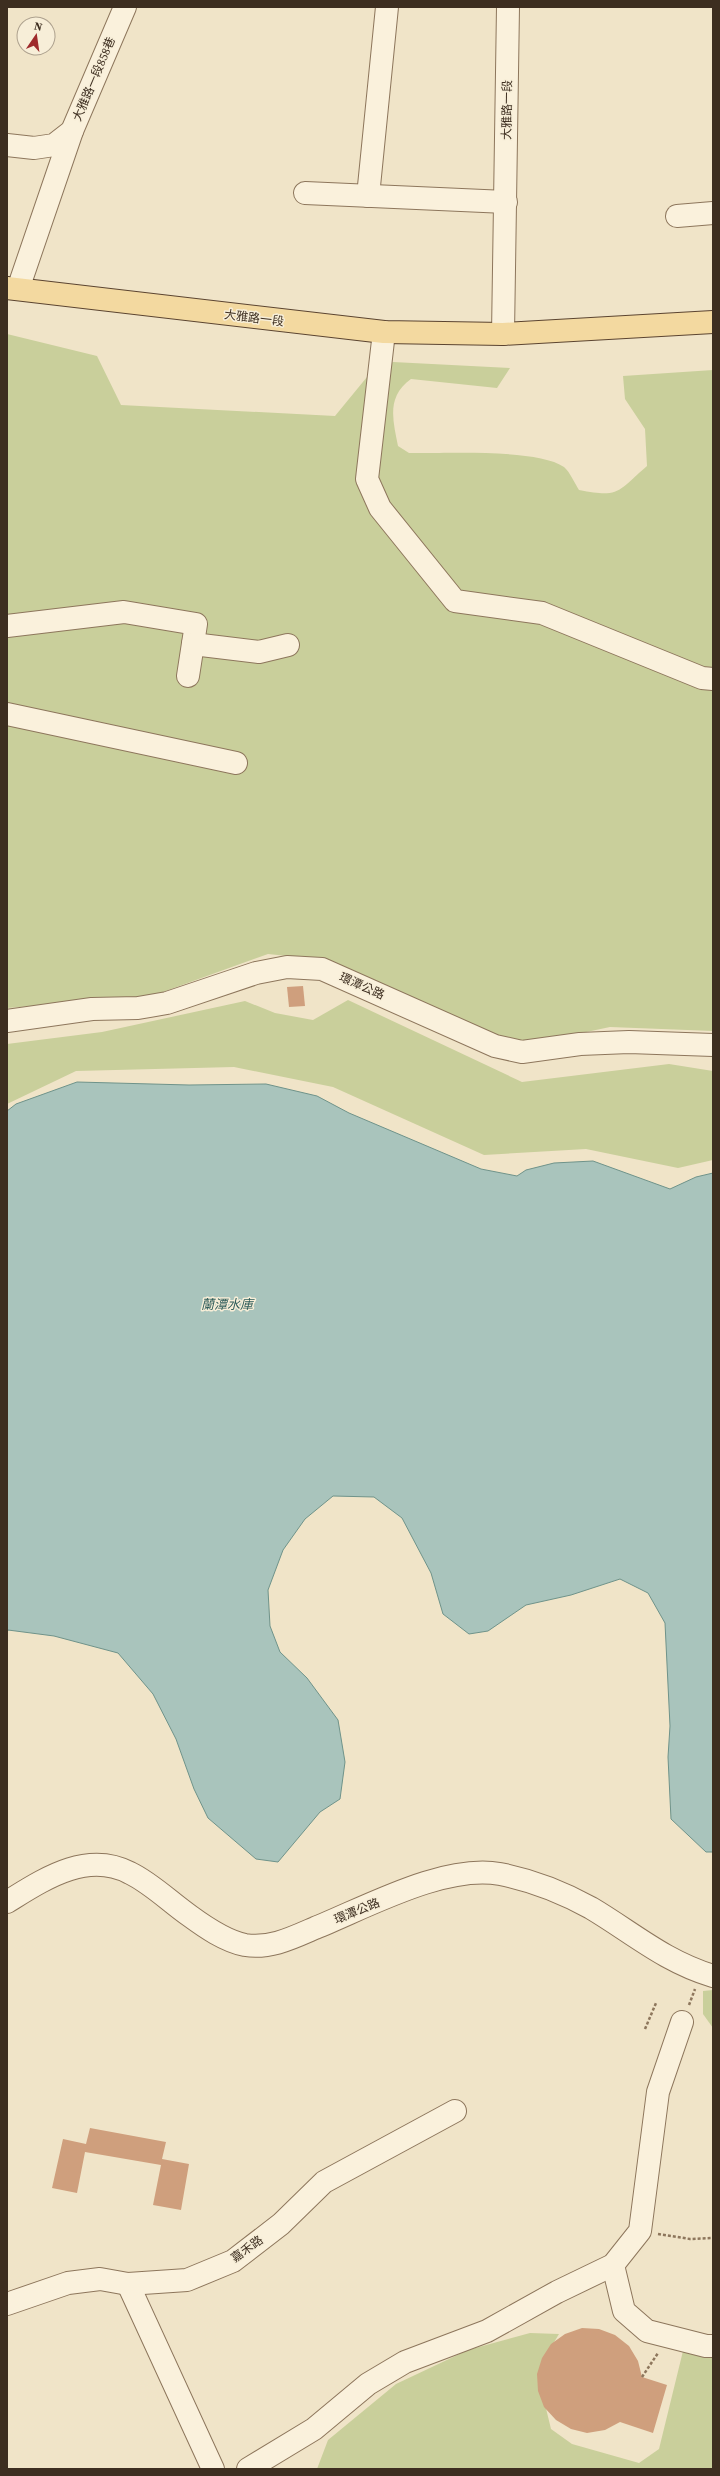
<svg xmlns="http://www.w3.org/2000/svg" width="720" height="2476" font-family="'Source Serif 4','Noto Sans TC',serif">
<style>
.green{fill:#c9cf9b}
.water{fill:#a9c4bc;stroke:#6f938a}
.building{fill:#cf9f7d}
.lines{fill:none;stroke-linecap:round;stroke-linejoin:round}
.minor-casing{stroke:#8d765c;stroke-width:24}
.major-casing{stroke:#5b4430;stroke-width:24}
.path{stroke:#8d765c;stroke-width:2.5;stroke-dasharray:3 2;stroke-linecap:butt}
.minor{stroke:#faf1dc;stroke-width:22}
.major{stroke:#f3d9a0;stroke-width:22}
.labels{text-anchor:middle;stroke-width:3;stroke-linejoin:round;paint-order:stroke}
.street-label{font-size:12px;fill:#3d2e20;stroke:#f7eed8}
.water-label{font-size:13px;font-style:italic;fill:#2f5d5a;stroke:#f7eed8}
</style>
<rect width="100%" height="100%" fill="#f0e4c8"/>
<g class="green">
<path d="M7,334L97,356L121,405L335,416L367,377L393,362L510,368L497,388L411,379C386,397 393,420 398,446L409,453C444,454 537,448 564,467C570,472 575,484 579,490C620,498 617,492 647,466L645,429L625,399L623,376L713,370V1031L610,1027L520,1046L317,959L268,954L149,997L7,1008Z"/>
<polygon points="348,1000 522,1082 669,1064 713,1071 713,1160 678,1168 586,1149 484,1155 333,1087 234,1067 76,1071 7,1104 7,1044 102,1032 245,1001 275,1013 313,1020"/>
<polygon points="713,1990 713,2028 703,2014 703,1991"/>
<polygon points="530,2333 559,2334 547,2354 542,2392 551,2429 572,2444 639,2463 659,2449 683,2351 713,2340 713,2469 317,2469 328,2440 396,2384 468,2350"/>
</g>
<polygon class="water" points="77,1082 189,1085 266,1084 317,1096 349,1113 481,1169 517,1176 526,1170 554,1163 593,1161 670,1189 696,1177 713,1173 713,1852 706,1852 671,1819 668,1757 670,1726 665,1623 648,1593 620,1579 571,1595 526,1605 488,1631 469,1634 443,1614 431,1573 402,1518 374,1497 333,1496 305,1519 283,1550 268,1590 270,1626 280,1652 307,1678 338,1720 345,1762 340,1799 320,1812 278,1862 256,1859 208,1818 194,1789 176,1739 153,1694 118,1653 54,1636 8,1630 7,1633 7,1111 16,1104"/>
<g class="building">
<polygon points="303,986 305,1006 289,1007 287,987"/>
<polygon points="90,2128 166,2142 162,2159 189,2164 181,2210 153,2205 161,2165 85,2152 77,2193 52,2188 63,2139 86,2144"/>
<polygon points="582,2328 599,2329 615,2335 629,2346 638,2361 642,2377 667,2385 653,2433 620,2422 605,2430 587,2433 571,2429 556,2420 544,2407 538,2391 537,2374 542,2358 551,2344 565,2334"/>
</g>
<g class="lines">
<g class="minor-casing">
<g id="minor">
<polyline points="7,145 34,148 54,145 72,131 125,7"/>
<polyline points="305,193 506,202"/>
<polyline points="368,196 387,7"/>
<polyline points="677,216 713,213"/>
<polyline points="18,289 72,131"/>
<polyline points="384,332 367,479 380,508 455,601 542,613 702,678 713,679"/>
<polyline points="503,334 508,7"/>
<polyline points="7,626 124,612 196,624 188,676"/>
<polyline points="193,644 259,652 288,645"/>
<polyline points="7,714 236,763"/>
<polyline points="7,1021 92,1009 138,1008 167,1003 256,973 287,967 322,969 495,1046 522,1052 580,1044 629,1042 713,1045"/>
<path d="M7,1902C43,1880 86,1850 130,1873C151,1883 170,1902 190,1916C205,1927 225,1941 245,1945C270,1949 292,1938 315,1928C367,1907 444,1864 500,1874C531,1880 564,1893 591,1908C633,1933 664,1961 713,1976"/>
<polyline points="613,2265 624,2311 647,2331 706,2346 713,2346"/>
<polyline points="128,2284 213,2469"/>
<polyline points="7,2304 68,2283 100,2279 128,2284 187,2280 233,2261 281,2224 324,2182 455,2111"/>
<polyline points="248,2469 314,2429 368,2384 405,2362 487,2331 557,2292 613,2265 640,2231 658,2092 682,2022"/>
</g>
</g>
<g class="major-casing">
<polyline id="major" points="7,288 384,332 503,334 713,322"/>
</g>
<g class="path">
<polyline points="689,2005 695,1989"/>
<polyline points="645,2029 656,2003"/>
<polyline points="658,2234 690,2239 713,2238"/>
<polyline points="642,2377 658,2353"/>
</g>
<use href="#minor" class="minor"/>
<use href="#major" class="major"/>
</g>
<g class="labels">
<g class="street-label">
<text transform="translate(94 79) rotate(-67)" y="4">大雅路一段858巷</text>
<text transform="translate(507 110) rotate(-89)" y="4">大雅路一段</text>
<text transform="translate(254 318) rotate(7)" y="4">大雅路一段</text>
<text transform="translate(362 986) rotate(24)" y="4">環潭公路</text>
<text transform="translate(357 1911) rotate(-22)" y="4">環潭公路</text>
<text transform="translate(247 2249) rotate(-36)" y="4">嘉禾路</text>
</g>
<g class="water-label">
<text x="227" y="1309">蘭潭水庫</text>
</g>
</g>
<rect width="720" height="2476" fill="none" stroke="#3d2e20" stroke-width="16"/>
<g transform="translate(36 36) rotate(13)"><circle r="19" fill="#f7eed8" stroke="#ada18e"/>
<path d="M0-3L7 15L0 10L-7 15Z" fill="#9e2a2b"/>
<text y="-6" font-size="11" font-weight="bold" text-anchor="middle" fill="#3d2e20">N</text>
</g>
</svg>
